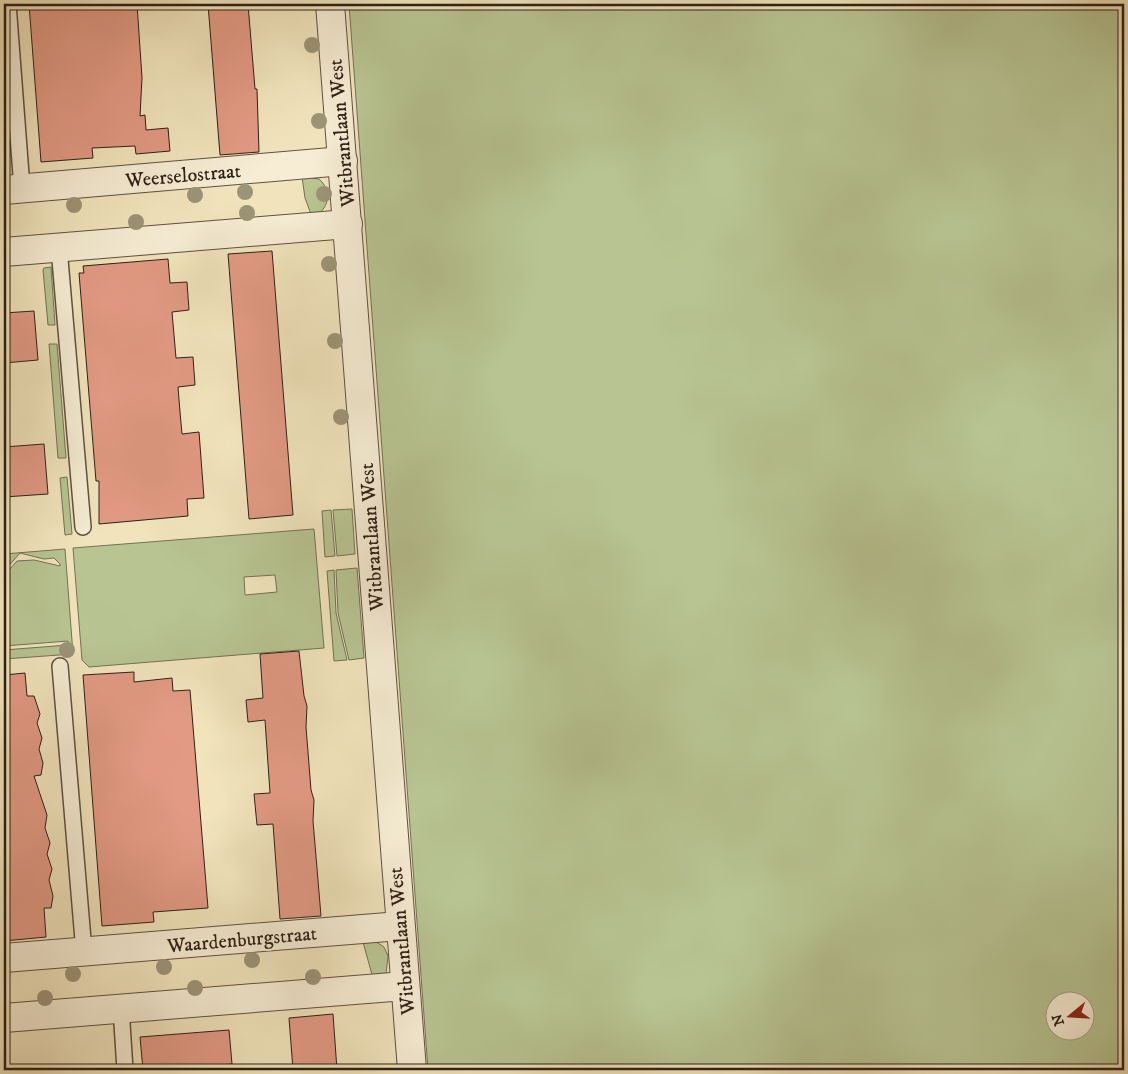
<svg xmlns="http://www.w3.org/2000/svg" width="1128" height="1074" font-family="'IM FELL DW Pica',serif">
<style>
.green{fill:#b8c593;stroke:#737255;fill-rule:evenodd}
.building{fill:#e29a84;stroke:#2e2017}
.lines{fill:none;stroke-linecap:round;stroke-linejoin:round}
.lane-casing{stroke:#5f5140;stroke-width:18}
.street-casing{stroke:#5f5140;stroke-width:30}
.lane{stroke:#f6edd4;stroke-width:15}
.street{stroke:#f6edd4;stroke-width:28}
.tree{fill:#9c9476}
.labels{text-anchor:middle;stroke-width:4;stroke-linejoin:round;paint-order:stroke}
.street-label{font-size:20px;fill:#2e2017;stroke:#f6edd4}
</style>
<rect width="100%" height="100%" fill="#f1e4bd"/>
<filter id="stains"><feTurbulence type="fractalNoise" baseFrequency=".004" numOctaves="4"/><feColorMatrix values="0 0 0 0 .2 0 0 0 0 .09 0 0 0 0 .02 0 0 0 .5 -.17"/></filter>
<radialGradient id="worn" r=".72"><stop offset=".6" stop-color="#630" stop-opacity="0"/><stop offset="1" stop-color="#630" stop-opacity=".3"/></radialGradient>
<g class="green">
<path d="M349,4H1124V1070H428ZM1056,1002H1086V1032H1056Z"/>
<path d="M302,177L319,179C333,191 329,211 312,217L305,198Z"/>
<polygon points="51,267 55,325 48,325 43,270 44,268"/>
<polygon points="49,344 57,344 66,458 58,458"/>
<polygon points="67,477 72,534 65,535 60,478"/>
<polygon points="352,509 355,554 337,556 333,510"/>
<polygon points="331,510 335,556 325,557 322,511"/>
<path d="M314,529L324,648L89,667L82,660L73,548ZM275,575L277,592L245,595L244,577Z"/>
<path d="M65,549L73,654L4,659V650L68,645V641L4,646V579L9,574L4,569V554ZM20,553L44,559L54,558L60,564V566L34,560L17,561L8,571L6,569Z"/>
<polygon points="357,568 364,658 349,660 338,613 336,570"/>
<polygon points="334,570 336,613 347,660 334,661 327,571"/>
<polygon points="375,941 384,947 388,956 386,974 374,982 363,942"/>
</g>
<g class="building">
<polygon points="29,4 137,4 142,78 140,116 145,115 146,130 168,128 170,151 136,154 135,146 92,148 93,158 41,162"/>
<polygon points="208,4 248,4 255,89 257,89 259,152 220,155"/>
<polygon points="272,251 293,515 249,519 228,254"/>
<polygon points="168,259 170,283 187,282 189,310 172,312 176,358 193,357 195,385 178,387 180,412 182,434 199,432 204,498 187,499 188,516 99,524 99,481 96,481 79,273 84,273 83,266"/>
<polygon points="34,311 38,360 4,363 4,313"/>
<polygon points="44,444 48,494 4,497 4,447"/>
<polygon points="299,651 304,696 307,706 306,727 311,790 314,800 313,821 321,916 280,919 273,824 257,825 254,794 270,793 265,720 248,722 246,700 263,698 260,654"/>
<polygon points="134,672 134,682 172,678 173,691 190,690 208,908 153,912 154,922 102,926 83,675"/>
<polygon points="25,673 27,696 34,696 40,714 37,723 42,738 39,749 43,763 41,775 34,776 47,815 45,828 50,843 47,854 52,869 49,880 53,896 51,908 44,908 46,937 4,941 4,675"/>
<polygon points="333,1014 337,1070 293,1070 289,1018"/>
<polygon points="229,1030 232,1064 196,1067 196,1070 143,1070 140,1037"/>
</g>
<g class="lines">
<g class="lane-casing">
<g id="lane">
<polyline points="8,4 22,188"/>
<polyline points="59,248 83,527"/>
<polyline points="60,666 84,952"/>
<polyline points="121,1008 125,1070"/>
</g>
</g>
<g class="street-casing">
<g id="street">
<polyline points="330,4 412,1070"/>
<polyline points="4,190 343,161"/>
<polyline points="4,252 348,224"/>
<polyline points="4,958 400,926"/>
<polyline points="4,1018 405,986"/>
</g>
</g>
<use href="#lane" class="lane"/>
<use href="#street" class="street"/>
</g>
<g class="tree">
<circle cx="312" cy="45" r="8"/>
<circle cx="319" cy="121" r="8"/>
<circle cx="245" cy="192" r="8"/>
<circle cx="324" cy="194" r="8"/>
<circle cx="195" cy="195" r="8"/>
<circle cx="74" cy="205" r="8"/>
<circle cx="247" cy="213" r="8"/>
<circle cx="136" cy="222" r="8"/>
<circle cx="329" cy="264" r="8"/>
<circle cx="335" cy="341" r="8"/>
<circle cx="341" cy="417" r="8"/>
<circle cx="67" cy="650" r="8"/>
<circle cx="252" cy="960" r="8"/>
<circle cx="164" cy="967" r="8"/>
<circle cx="73" cy="974" r="8"/>
<circle cx="313" cy="977" r="8"/>
<circle cx="195" cy="988" r="8"/>
<circle cx="45" cy="998" r="8"/>
</g>
<g class="labels">
<g class="street-label">
<text transform="translate(341 133) rotate(-95)" y="7">Witbrantlaan West</text>
<text transform="translate(183 175) rotate(-5)" y="7">Weerselostraat</text>
<text transform="translate(371 537) rotate(-94)" y="7">Witbrantlaan West</text>
<text transform="translate(242 939) rotate(-5)" y="7">Waardenburgstraat</text>
<text transform="translate(401 941) rotate(-95)" y="7">Witbrantlaan West</text>
</g>
</g>
<rect width="1128" height="1074" fill="none" stroke="#f1e4bd" stroke-width="20"/>
<rect x="5" y="5" width="1118" height="1064" fill="none" stroke="#2e2017" stroke-width="2.5"/>
<rect x="10" y="10" width="1108" height="1054" fill="none" stroke="#2e2017"/>
<g transform="translate(1070 1016) rotate(252)"><circle r="24" fill="#f6edd4" stroke="#a69b88"/>
<path d="M0-4L9 19L0 12L-9 19Z" fill="#8f2418"/>
<text y="-8" font-size="14" font-weight="bold" text-anchor="middle" fill="#2e2017">N</text>
</g>
<rect width="100%" height="100%" filter="url(#stains)"/>
<rect width="100%" height="100%" fill="url(#worn)"/>
</svg>
